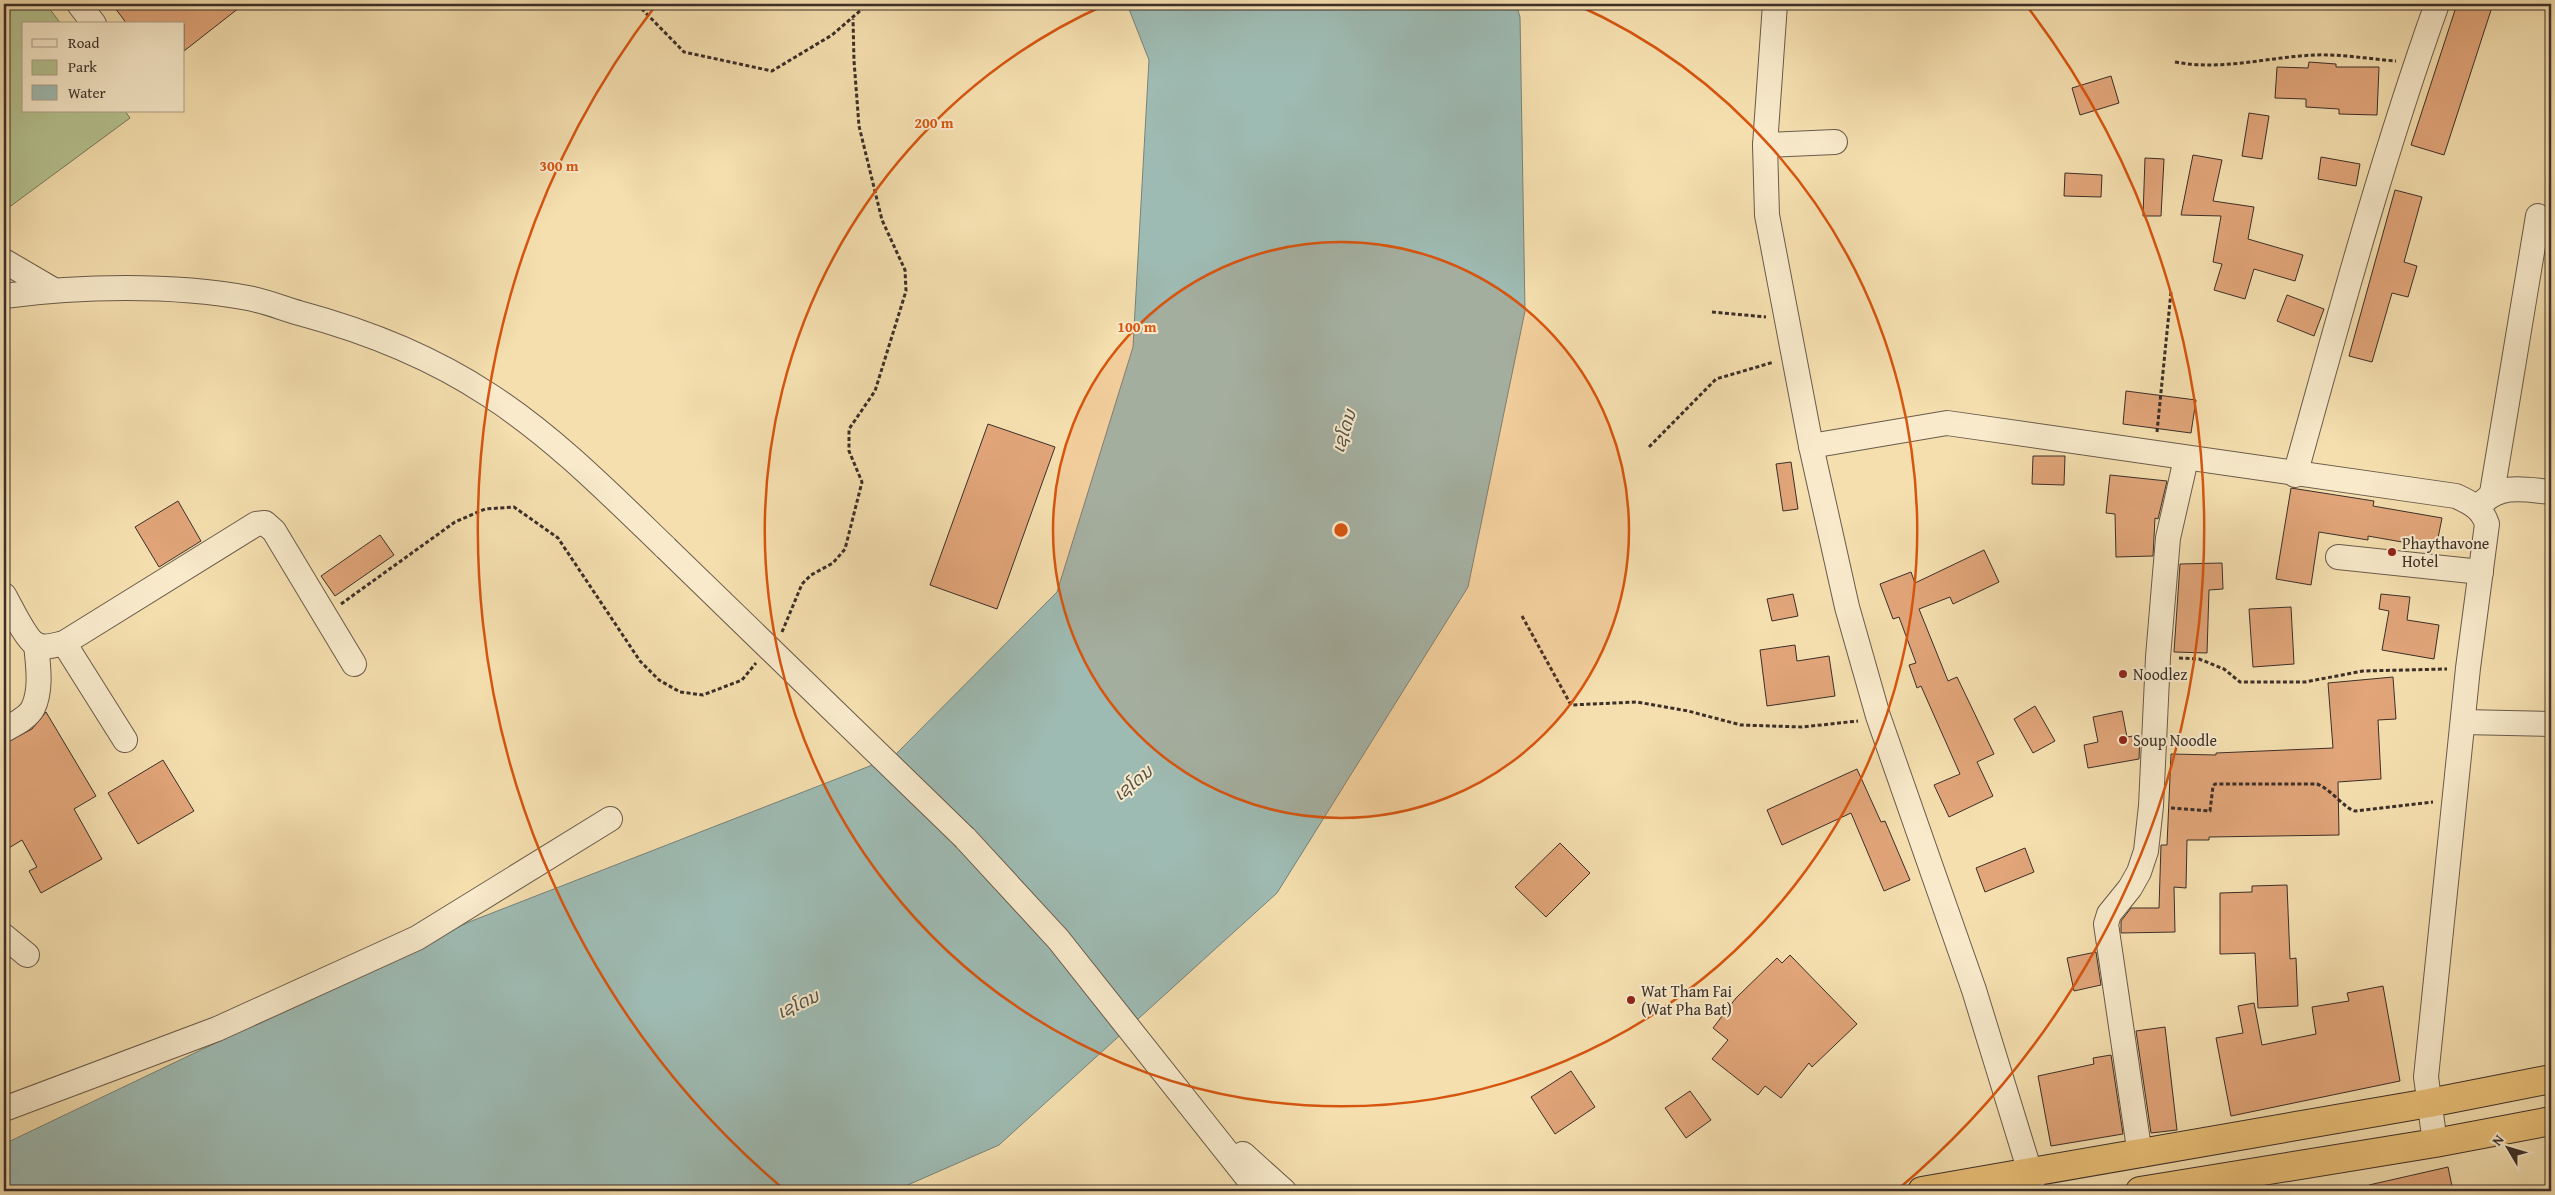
<svg xmlns="http://www.w3.org/2000/svg" width="2555" height="1195" font-family="'Gentium Book Plus','Noto Sans Lao',serif">
<style>
.green{fill:#b5c390;stroke:#78795c}
.water{fill:#9ebbb3;stroke:#76837c}
.building{fill:#e1a579;stroke:#3b2f29}
.lines{fill:none;stroke-linecap:round;stroke-linejoin:round}
.minor-casing{stroke:#6a5b4a;stroke-width:26}
.highway-casing{stroke:#3b2f29;stroke-width:30}
.path{stroke:#3b2f29;stroke-width:3;stroke-dasharray:4 2.5;stroke-linecap:butt}
.minor{stroke:#f8eacb;stroke-width:24}
.highway{stroke:#eac078;stroke-width:28}
.minor-bridge-casing{stroke:#6a5b4a;stroke-width:26;stroke-linecap:butt}
.minor-bridge{stroke:#f8eacb;stroke-width:24}
.ring{fill:none;stroke:#d7550f;stroke-width:2.5}
.poi-dot{fill:#8f2418;stroke:#f8eacb;stroke-width:2}
.labels{text-anchor:middle;stroke-width:4;stroke-linejoin:round;paint-order:stroke}
.poi-label{font-size:16px;fill:#3b2f29;stroke:#f8eacb;text-anchor:start}
.water-label{font-size:18px;font-style:italic;fill:#54524c;stroke:#f8eacb}
.centre{fill:#d7550f;stroke:#f8eacb;stroke-width:2.5}
.ring-label{font-size:15px;text-anchor:middle;font-weight:bold;fill:#d7550f;stroke:#f8eacb;stroke-width:4;stroke-linejoin:round;paint-order:stroke}
</style>
<rect width="100%" height="100%" fill="#f5dfaf"/>
<filter id="stains"><feTurbulence type="fractalNoise" baseFrequency=".004" numOctaves="4"/><feColorMatrix values="0 0 0 0 .2 0 0 0 0 .09 0 0 0 0 .02 0 0 0 .5 -.17"/></filter>
<radialGradient id="worn" r=".72"><stop offset=".6" stop-color="#630" stop-opacity="0"/><stop offset="1" stop-color="#630" stop-opacity=".3"/></radialGradient>
<polygon class="green" points="15,4 46,4 61,24 24,24 24,111 125,111 130,118 4,211 4,12"/>
<polygon class="water" points="1127,4 1516,4 1520,17 1525,311 1468,587 1277,893 999,1145 894,1191 4,1191 4,1144 469,922 893,757 1057,592 1133,347 1149,60"/>
<g class="building">
<polygon points="112,4 244,4 184,51 184,24 127,24"/>
<polygon points="2457,4 2493,4 2444,155 2411,145"/>
<polygon points="2309,62 2336,64 2336,67 2379,67 2377,115 2339,114 2339,109 2306,107 2306,99 2275,98 2277,67 2308,68"/>
<polygon points="2111,76 2119,103 2080,115 2072,88"/>
<polygon points="2249,113 2269,116 2262,159 2242,156"/>
<polygon points="2193,155 2222,160 2213,201 2254,207 2248,239 2303,255 2295,281 2254,269 2245,299 2214,290 2222,264 2213,262 2221,216 2181,215"/>
<polygon points="2321,157 2360,164 2356,186 2318,179"/>
<polygon points="2145,158 2164,159 2161,216 2143,216"/>
<polygon points="2065,173 2102,175 2101,197 2064,196"/>
<polygon points="2395,190 2422,197 2404,262 2417,266 2408,297 2392,293 2372,362 2349,356"/>
<polygon points="2287,295 2324,309 2314,336 2277,321"/>
<polygon points="2126,391 2196,400 2191,433 2123,424"/>
<polygon points="988,424 1055,447 997,609 930,585"/>
<polygon points="2033,456 2065,456 2064,485 2032,484"/>
<polygon points="1791,462 1798,509 1783,511 1776,464"/>
<polygon points="2110,475 2167,481 2158,519 2155,518 2153,556 2116,557 2115,514 2106,513"/>
<polygon points="2291,488 2374,501 2373,506 2442,518 2436,548 2368,536 2368,540 2319,532 2311,585 2276,579"/>
<polygon points="178,501 201,541 159,567 135,527"/>
<polygon points="380,535 394,555 335,596 321,576"/>
<polygon points="1984,550 1999,582 1953,604 1950,597 1919,609 1948,681 1957,677 1994,754 1977,762 1993,796 1949,817 1934,785 1960,774 1921,686 1917,688 1909,665 1916,663 1899,617 1893,619 1880,584 1911,572 1915,583"/>
<polygon points="2222,563 2223,589 2209,590 2207,653 2174,652 2180,564"/>
<polygon points="1793,594 1798,616 1772,621 1767,599"/>
<polygon points="2381,594 2410,597 2407,620 2439,625 2434,659 2382,650 2389,611 2379,609"/>
<polygon points="2291,607 2294,664 2253,667 2249,609"/>
<polygon points="1795,645 1797,661 1829,656 1835,696 1767,706 1760,650"/>
<polygon points="2393,677 2396,719 2378,720 2381,779 2338,782 2339,835 2209,837 2209,840 2187,840 2186,888 2174,887 2175,932 2121,933 2121,921 2131,908 2159,908 2161,845 2167,845 2171,754 2216,755 2216,753 2333,748 2328,683"/>
<polygon points="2035,706 2055,741 2033,753 2014,719"/>
<polygon points="2122,711 2127,737 2140,735 2139,759 2088,768 2084,745 2098,742 2093,717"/>
<polygon points="46,712 96,796 74,809 102,859 41,893 29,871 37,867 22,840 4,851 4,744 32,729"/>
<polygon points="163,760 194,811 138,844 108,793"/>
<polygon points="1857,769 1881,822 1885,821 1910,880 1884,891 1851,813 1782,845 1767,810"/>
<polygon points="1560,843 1590,873 1546,917 1515,887"/>
<polygon points="2025,848 2034,872 1985,892 1976,868"/>
<polygon points="2287,885 2290,959 2296,958 2298,1006 2258,1008 2255,953 2220,954 2220,893 2252,892 2252,886"/>
<polygon points="2096,952 2101,985 2074,991 2067,958"/>
<polygon points="1790,955 1857,1024 1812,1067 1809,1063 1781,1098 1765,1086 1758,1095 1712,1059 1728,1040 1713,1028 1736,998 1777,958 1782,963"/>
<polygon points="2383,986 2400,1081 2231,1116 2216,1038 2243,1033 2238,1006 2254,1003 2262,1045 2316,1034 2312,1007 2349,1001 2347,993"/>
<polygon points="2165,1027 2177,1130 2151,1133 2136,1031"/>
<polygon points="2111,1055 2123,1134 2051,1146 2038,1076 2094,1064 2093,1058"/>
<polygon points="1571,1071 1595,1107 1555,1134 1531,1097"/>
<polygon points="1690,1091 1711,1120 1686,1138 1665,1108"/>
<polygon points="2448,1167 2453,1191 2370,1191 2369,1185"/>
</g>
<g class="lines">
<g class="minor-casing">
<g id="minor">
<polyline points="79,4 94,24"/>
<polyline points="1775,4 1765,145 1767,215 1811,446 1847,607 1878,716 1974,990 2030,1172 2033,1191"/>
<polyline points="1765,145 1835,142"/>
<polyline points="4,261 52,289"/>
<path d="M4,296C79,286 173,284 248,298C265,301 282,308 299,313C366,331 430,356 489,395C554,437 610,494 666,548"/>
<path d="M1811,446L1947,423L2456,496C2471,503 2482,508 2487,524L2468,668L2426,1077L2435,1143"/>
<path d="M2295,475C2339,317 2382,158 2437,4"/>
<polyline points="2492,493 2538,216"/>
<path d="M2482,503C2502,483 2526,490 2551,492"/>
<polyline points="2338,557 2481,572"/>
<path d="M4,595C11,607 25,638 36,645C45,649 55,645 64,643L256,524L265,523L274,531L354,664"/>
<polyline points="64,643 125,740"/>
<polyline points="2463,722 2551,724"/>
<path d="M4,730C13,725 28,718 33,708C42,689 38,665 36,644"/>
<polyline points="965,838 1058,939 1258,1191"/>
<polyline points="4,936 27,955"/>
<polyline points="4,1109 217,1029 417,938 610,819"/>
<polyline points="1243,1154 1284,1191"/>
<polyline points="2140,1155 2106,924 2109,914 2130,888 2139,872 2146,851 2151,806 2158,657 2168,538 2186,459"/>
</g>
</g>
<g class="highway-casing">
<g id="highway">
<polyline points="1922,1191 2429,1103 2551,1079"/>
<polyline points="2140,1191 2435,1143 2551,1121"/>
</g>
</g>
<g class="path">
<polyline points="637,4 684,52 772,71 832,35 868,4"/>
<path d="M2175,62C2222,71 2268,57 2315,55C2342,54 2369,59 2396,61"/>
<polyline points="1712,312 1766,317"/>
<polyline points="2157,432 2171,292"/>
<polyline points="1649,447 1716,379 1774,362"/>
<polyline points="341,604 455,522 485,509 514,507 558,538 640,661 659,680 680,692 703,695 742,680 756,663"/>
<polyline points="1522,616 1571,705 1637,702 1688,711 1741,725 1802,727 1858,721"/>
<polyline points="782,632 802,584 811,575 833,563 845,549 862,482 849,451 849,429 875,391 906,291 905,270 882,220 859,126 854,61 853,19"/>
<polyline points="2179,658 2199,659 2224,669 2240,682 2305,682 2363,671 2447,669"/>
<path d="M2171,808L2210,811L2213,786L2215,784H2317C2331,789 2345,809 2355,811L2433,802"/>
</g>
<use href="#minor" class="minor"/>
<use href="#highway" class="highway"/>
<g class="minor-bridge-casing">
<polyline id="minor-bridge" points="666,548 965,838"/>
</g>
<use href="#minor-bridge" class="minor-bridge"/>
</g>
<circle cx="1341" cy="530" r="288" fill="#d7550f" fill-opacity=".12"/>
<g class="ring">
<circle cx="1341" cy="530" r="288"/>
<path d="M1575 4A576 576 0 1 1 1107 4"/>
<path d="M786 1191A863 863 0 0 1 656 5M2026 5A863 863 0 0 1 1896 1191"/>
</g>
<g class="poi-dot">
<circle cx="2392" cy="552" r="5"/>
<circle cx="2123" cy="674" r="5"/>
<circle cx="2123" cy="740" r="5"/>
<circle cx="1631" cy="1000" r="5"/>
</g>
<g class="labels">
<g class="poi-label">
<text x="2402" y="549">Phaythavone<tspan x="2402" dy="18">Hotel</tspan></text>
<text x="2133" y="680">Noodlez</text>
<text x="2133" y="746">Soup Noodle</text>
<text x="1641" y="997">Wat Tham Fai<tspan x="1641" dy="18">(Wat Pha Bat)</tspan></text>
</g>
<g class="water-label">
<text transform="translate(1344 431) rotate(-73)" y="6">ເຊໂດນ</text>
<text transform="translate(1133 783) rotate(-39)" y="6">ເຊໂດນ</text>
<text transform="translate(798 1004) rotate(-25)" y="6">ເຊໂດນ</text>
</g>
</g>
<circle cx="1341" cy="530" r="8" class="centre"/>
<g class="ring-label">
<text x="934" y="128">200 m</text>
<text x="559" y="171">300 m</text>
<text x="1137" y="332">100 m</text>
</g>
<rect width="2555" height="1195" fill="none" stroke="#f5dfaf" stroke-width="20"/>
<rect x="5" y="5" width="2545" height="1185" fill="none" stroke="#3b2f29" stroke-width="2.5"/>
<rect x="10" y="10" width="2535" height="1175" fill="none" stroke="#3b2f29"/>
<rect x="22" y="22" width="162" height="90" fill="#f8eacb" stroke="#ac9f8a"/>
<rect x="32" y="39" width="25" height="8" fill="#f8eacb" stroke="#ac9f8a"/>
<text x="68" y="48" font-size="15" fill="#3b2f29">Road</text>
<rect x="32" y="60" width="25" height="15" fill="#b5c390" stroke="#ac9f8a"/>
<text x="68" y="72" font-size="15" fill="#3b2f29">Park</text>
<rect x="32" y="85" width="25" height="15" fill="#9ebbb3" stroke="#ac9f8a"/>
<text x="68" y="98" font-size="15" fill="#3b2f29">Water</text>
<g transform="translate(2508 1148) rotate(308)" stroke="#f8eacb" stroke-width="4" paint-order="stroke">
<path d="M0-4L9 19L0 12L-9 19Z" fill="#3b2f29"/>
<text y="-8" font-size="14" font-weight="bold" text-anchor="middle" fill="#3b2f29">N</text>
</g>
<rect width="100%" height="100%" filter="url(#stains)"/>
<rect width="100%" height="100%" fill="url(#worn)"/>
</svg>
